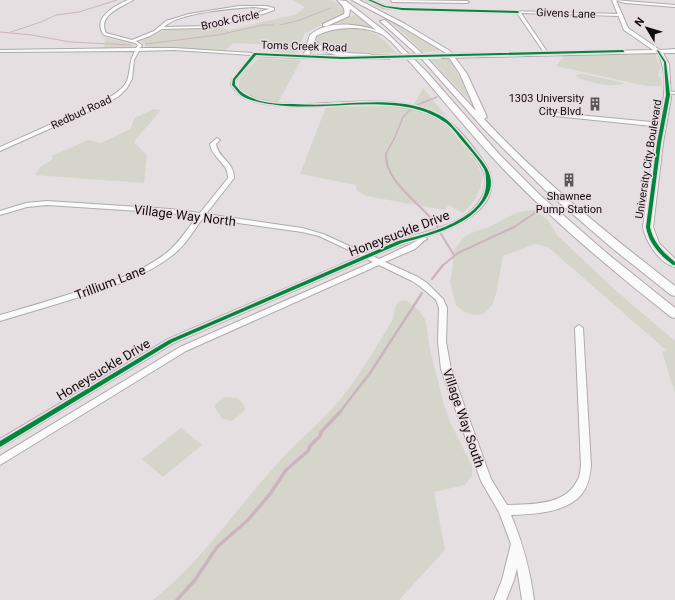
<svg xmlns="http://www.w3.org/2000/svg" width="675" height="600" font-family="Roboto,sans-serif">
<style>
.green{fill:#d6d5cb}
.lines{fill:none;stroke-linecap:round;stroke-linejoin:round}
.stream-far4{stroke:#ccb4bf;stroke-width:1}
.stream-far3{stroke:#ccb4bf;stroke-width:1.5}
.stream-far2{stroke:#ccb4bf;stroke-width:2}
.stream-far1{stroke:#ccb4bf;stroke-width:2.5}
.stream{stroke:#ccb4bf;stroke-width:3.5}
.minor-casing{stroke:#afaaac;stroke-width:2}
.major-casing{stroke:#afaaac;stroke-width:2}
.highway-casing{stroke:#afaaac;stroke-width:2}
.minor{fill:#fbfafb;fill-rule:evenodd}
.major{fill:#fbfafb;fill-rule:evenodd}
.highway{fill:#fbfafb;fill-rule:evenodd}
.major-bridge-casing{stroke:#afaaac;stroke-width:6;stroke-linecap:butt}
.major-bridge{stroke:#fbfafb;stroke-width:5.5}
.cycleway-casing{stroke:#e8dce1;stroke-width:3}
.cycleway{fill:#00873e;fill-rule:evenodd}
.labels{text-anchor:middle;stroke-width:3;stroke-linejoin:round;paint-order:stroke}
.far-street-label{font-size:11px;fill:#110d0e;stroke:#e8dce1}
.far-poi-label{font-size:11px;fill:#110d0e;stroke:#e8dce1;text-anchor:end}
.street-label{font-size:13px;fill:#110d0e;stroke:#e8dce1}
</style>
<rect width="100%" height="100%" fill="#e5dfe2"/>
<g class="green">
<polygon points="292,0 330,0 340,4 345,13 305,33 302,40 300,51 292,53 273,52 275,45 233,43 226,50 148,48 145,47 145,44 141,41 164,30 199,29 218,26 229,30 297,14 305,7"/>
<path d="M354,15C361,16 368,21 371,28L360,26L321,29Z"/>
<polygon points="383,16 439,49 440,51 423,52 409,38"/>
<path d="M342,28C370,28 378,32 396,53C372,53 336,59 316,41L317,35L327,31Z"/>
<polygon points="105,38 131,43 135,47 129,48 104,49"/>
<polygon points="649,52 655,54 661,68 659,70 658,75 661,78 662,86 646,86 556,66 565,54"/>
<path d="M259,58L301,60L278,103C269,101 231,95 240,79C244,71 253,64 259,58Z"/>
<polygon points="429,58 449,58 461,79 471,102"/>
<path d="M579,74H583L625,83C611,88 592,83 578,78L575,76Z"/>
<polygon points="423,88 447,117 414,104"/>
<path d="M384,106C398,107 413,108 426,113C433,116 441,121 447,127C455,134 481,166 482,176C482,192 474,202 463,213L449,205L444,210L366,196L356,190V185L300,174L326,107Z"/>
<polygon points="153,109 161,110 136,139 135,143 147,155 144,183 35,175 40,167 53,159 52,156 88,140 101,143 130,129 135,118"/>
<path d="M534,210C544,217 552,222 556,234L614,289L675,341V393L662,352L666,350L548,247L535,244L503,256L496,294L492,305L483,314L473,315L463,311L456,305L450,283L455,248L464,237L476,231L489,227L514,214L523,211Z"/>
<path d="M406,300L419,310L426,321L430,350L444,405L450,422L472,466V475L465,485L434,492L445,550L399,600H153C201,562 235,510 276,465C299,439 328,417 349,388C365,366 379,342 393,319L395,308L399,301Z"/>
<polygon points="224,397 238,398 243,404 245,410 232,421 222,419 214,406"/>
<polygon points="181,428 202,445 163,477 142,459"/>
</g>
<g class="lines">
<g class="stream-far4">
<polyline points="280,25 300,20 331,8"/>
<polyline points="0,32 32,35 70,42 130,45"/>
<polyline points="11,32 41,22 56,15 79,12 117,0"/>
<polyline points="146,44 218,35 263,25 273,25"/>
</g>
<g class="stream-far3">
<polyline points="417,105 437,97"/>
<polyline points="386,154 395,137 403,117 411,109"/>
</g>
<g class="stream-far2">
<path d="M386,153C384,183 423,204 438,227"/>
<polyline points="441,234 454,255"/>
<polyline points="442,266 458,253 514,227 535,213"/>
</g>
<g class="stream-far1">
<polyline points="432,279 443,265"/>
<polyline points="340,412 370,373 422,293"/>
</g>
<polyline class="stream" points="177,600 195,580 217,547 248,520 270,494 286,470 308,451 310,446 320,436 321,432 341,411"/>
<g class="minor-casing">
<g id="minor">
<path d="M128,0H133C122,7 97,15 106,33L132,40L154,31L166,21L189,14L239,6H266L274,8V10L263,14L205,28L162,29L150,36L136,41L142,45L140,48H174L301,56V57L299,58L256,56L236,80L235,85C239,88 242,93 247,95C261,102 278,103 294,104C341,105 404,91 446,119C458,127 475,149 484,162C495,177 494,194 481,208C466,223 445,231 425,237L427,239L425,240L415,249L385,262L418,277L427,283L443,299L447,308L446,342L451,369L491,479L507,505C530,504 565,506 577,481C580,477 580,471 581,466L575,328L579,325L583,328L591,466C590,476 588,487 581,495C565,513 534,514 511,515C523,544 530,569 534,600H522L517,568L514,580L506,600H494L502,580L511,544L499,512L481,481L441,369L438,342L439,308L436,300L421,287L412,281L379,265L186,351L0,465V456L180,347L373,262L367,259L174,343L0,448V439L168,339L361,256L319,236L302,232L203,218C193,231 184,248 170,257C141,279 104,289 70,300C47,307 23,314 0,321V315C24,308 49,301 73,293C105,284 139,274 165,254C178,245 187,229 197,217L170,213L47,205L27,207L0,215V211L26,203L47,201L170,209L200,213L228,178C228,162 213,160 210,144L217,138L220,140L216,144C219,160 234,161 234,178L206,214L302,228L323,234L367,254C377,249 387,244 397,241C424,231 470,225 483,195C488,183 485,172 478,162C468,149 455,129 442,121C399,92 324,112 273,105C263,104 250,102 241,96C237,93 234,89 231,85L232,80L252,55L174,50L139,51L134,60L132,79L127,88L119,96L107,103L0,151V147L103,101C113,95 125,89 128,78C131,66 129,62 135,51L0,52V50L136,48L138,45L135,43L104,35C91,18 116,5 128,0ZM254,7L270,9L205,26L164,27C177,13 234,8 254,7ZM415,240H418L409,245L379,259L373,256L403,244Z"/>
<polygon points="367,0 372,0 386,6 402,8 620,14 622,15 620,16 521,13 548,53 546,54 545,54 517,13 402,10 384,8"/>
<polygon points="391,0 467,1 469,2 467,3 392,2"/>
<polygon points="614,0 675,5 675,7 625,3"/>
<polygon points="666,91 675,92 675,94 666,93"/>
<polygon points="557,113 662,123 665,125 662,127 555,116 554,115"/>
</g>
</g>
<g class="major-casing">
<g id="major">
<path d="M612,0H616L628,28L660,50L675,49V53H663L669,64L671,98L663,143L653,227L659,243L675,259V267C659,263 646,242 643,227C647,199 650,172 655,144C660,114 672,82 658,53L440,58L437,56L440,54L653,50L624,30Z"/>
<polygon points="299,55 392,55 395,57 392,59 297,58 297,56"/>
</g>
</g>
<g class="highway-casing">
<g id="highway">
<path d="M337,0L346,1L386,32L426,71L499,154L541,196L609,255L675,308V318L671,317C609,268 548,217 494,159C465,128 438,93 409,61C402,54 391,40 383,35C365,25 334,26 316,36L315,40C327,55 352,53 370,54L373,56L370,58C351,57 329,57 313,45L308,58H304L303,57L310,35C327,20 356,24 376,30L350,9L349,16L327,26H323V24L344,14C346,8 341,4 337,0Z"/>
<path d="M352,0H359L405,24L450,51L467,74L487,117L484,119C542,181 608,234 675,286V296L671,295L612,248L546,191L484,129L421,58L380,21L385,20L425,56L476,111L460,74L446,53L401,26Z"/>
</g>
</g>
<use href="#minor" class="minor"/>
<use href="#major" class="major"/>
<use href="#highway" class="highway"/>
<g class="major-bridge-casing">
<polyline id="major-bridge" points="392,57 440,56"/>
</g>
<use href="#major-bridge" class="major-bridge"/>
<g class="cycleway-casing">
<g id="cycleway">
<polygon points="368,0 371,0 385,6 402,8 518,11 519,12 518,13 402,10 384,7"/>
<path d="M623,50L624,51V52L342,59L256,55L235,80V85C238,88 241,93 246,95C259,103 277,104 293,104C308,105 323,105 338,104C374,102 416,98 447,120C452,124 456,130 461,135C468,144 475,152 482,161C497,180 492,195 476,211C459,228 424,237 402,243L173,342L0,447V441L169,340L398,241C423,235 450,228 471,212C481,204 487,194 486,181C486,177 486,173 484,169C479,160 471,151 464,143C457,135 452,126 443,121C399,91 328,112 277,105C267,104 250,101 242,96C238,93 235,88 232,85L233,79L254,53L342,57Z"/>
<path d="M658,50L666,62L670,95L661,143L650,227C653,242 663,252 675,262V265H673C660,255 649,244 646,227L657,143L666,95L664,62L657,51Z"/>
</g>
</g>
<use href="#cycleway" class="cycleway"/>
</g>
<defs>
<g id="building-bare" transform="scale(1.08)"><path d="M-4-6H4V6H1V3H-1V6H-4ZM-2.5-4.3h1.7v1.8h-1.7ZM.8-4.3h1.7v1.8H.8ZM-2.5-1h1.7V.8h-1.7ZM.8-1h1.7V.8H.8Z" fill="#5b5658" stroke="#e8dce1" stroke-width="2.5" paint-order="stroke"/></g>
</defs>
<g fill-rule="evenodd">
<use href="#building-bare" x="595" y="104"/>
<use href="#building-bare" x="569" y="180"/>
</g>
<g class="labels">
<g class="far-street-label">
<text transform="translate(566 13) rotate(2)" y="4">Givens Lane</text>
<text transform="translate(230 20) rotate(-12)" y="4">Brook Circle</text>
<text transform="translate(304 46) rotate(2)" y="4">Toms Creek Road</text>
<text transform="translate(81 112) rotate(-25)" y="4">Redbud Road</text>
<text transform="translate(648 159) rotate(-81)" y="4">University City Boulevard</text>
</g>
<g class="far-poi-label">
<text x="584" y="102">1303 University<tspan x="584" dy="13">City Blvd.</tspan></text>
<text x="569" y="200" text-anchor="middle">Shawnee<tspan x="569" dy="13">Pump Station</tspan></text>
</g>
<g class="street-label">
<text transform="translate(185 215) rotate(7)" y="5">Village Way North</text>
<text transform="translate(399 233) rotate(-21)" y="5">Honeysuckle Drive</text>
<text transform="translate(110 282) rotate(-21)" y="5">Trillium Lane</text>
<text transform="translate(103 369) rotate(-31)" y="5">Honeysuckle Drive</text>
<text transform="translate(464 418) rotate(71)" y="5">Village Way South</text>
</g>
</g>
<g transform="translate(647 28) rotate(308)" stroke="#e8dce1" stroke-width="3" paint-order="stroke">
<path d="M0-3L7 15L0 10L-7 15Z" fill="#110d0e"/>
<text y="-6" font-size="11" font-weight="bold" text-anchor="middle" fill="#110d0e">N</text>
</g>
</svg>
